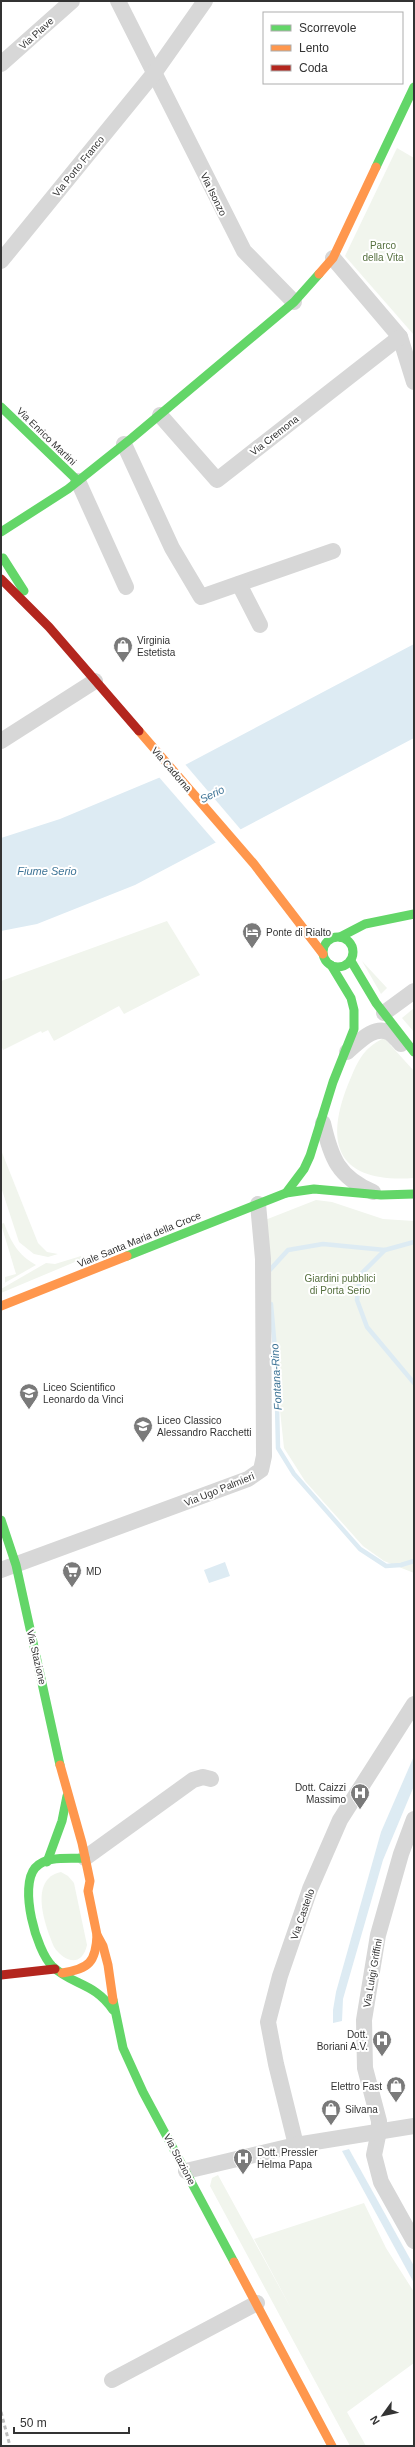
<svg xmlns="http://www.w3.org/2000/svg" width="415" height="2447" font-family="Arial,sans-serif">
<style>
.green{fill:#f1f5ed}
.water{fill:#ddebf3}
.pier{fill:#fff}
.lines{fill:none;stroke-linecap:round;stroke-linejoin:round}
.stream{stroke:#ddebf3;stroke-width:4.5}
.street{stroke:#d7d7d7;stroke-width:16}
.fast{stroke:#63d668;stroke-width:9}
.slow{stroke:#ff974d;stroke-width:9}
.jam{stroke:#b3261e;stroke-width:9}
.rail{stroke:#bebebe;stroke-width:3;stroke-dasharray:4 3;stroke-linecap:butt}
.labels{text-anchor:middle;stroke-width:4;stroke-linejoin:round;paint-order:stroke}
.street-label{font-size:10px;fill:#333;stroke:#fff}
.park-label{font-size:10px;fill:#56703f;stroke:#fff}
.poi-label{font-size:10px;fill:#333;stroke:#fff;text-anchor:start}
.water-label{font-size:11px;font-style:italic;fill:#3f7597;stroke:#fff}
</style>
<rect width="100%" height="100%" fill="#fff"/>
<g class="green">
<polygon points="397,148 414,158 414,335 345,256"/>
<polygon points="167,921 200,975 124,1014 119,1006 54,1041 48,1030 42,1033 41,1031 3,1050 1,1045 1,981"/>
<polygon points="362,961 387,988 381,994"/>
<polygon points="414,1008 414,1032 402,1018"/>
<path d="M384,1038L414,1071V1178C345,1183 322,1152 347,1087C357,1064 360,1050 384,1038Z"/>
<polygon points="1,1150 38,1243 47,1252 58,1254 48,1257 34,1254 19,1242 1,1187"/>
<polygon points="316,1200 332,1202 383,1219 414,1221 414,1573 384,1561 363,1546 305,1481 284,1448 260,1222"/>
<path d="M4,1223C11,1242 18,1255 36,1265L1,1285L5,1283V1277L16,1274L1,1224Z"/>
<polygon points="81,1256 82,1259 1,1293 1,1289 46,1263 55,1264"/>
<path d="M61,1872L68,1876L74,1883L87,1945C82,1967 65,1963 54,1947C45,1926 28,1879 61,1872Z"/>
<polygon points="218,2175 293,2312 254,2239 364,2203 386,2248 414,2292 414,2363 347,2412 366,2446 350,2446 210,2186 212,2178"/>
</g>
<g class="water">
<polygon points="414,644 414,738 135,885 37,924 1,931 1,838 60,819 168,774"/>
<polygon points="225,1562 230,1576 209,1583 204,1570"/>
<polygon points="414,1756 414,1786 383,1860 343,1999 342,2021 333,2023 333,2010 336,1992 381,1832"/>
<polygon points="349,2149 414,2266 414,2283 342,2151"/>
</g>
<polygon class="pier" points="184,763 242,831 217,844 158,776"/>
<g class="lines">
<g class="stream">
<polyline points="414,1242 385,1250 360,1275 357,1300 367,1327 414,1383"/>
<polyline points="268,1272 288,1250 323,1244 385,1250"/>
<polyline points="271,1304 276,1361 278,1448 294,1474 360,1549 386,1566 401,1565 414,1561"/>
</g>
<g class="street">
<polyline points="118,1 244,251 294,302"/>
<polyline points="1,64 72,1"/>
<polyline points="333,258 400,337 414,382"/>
<polyline points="1,261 155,72 205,1"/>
<polyline points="160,415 217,480 400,337"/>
<polyline points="124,444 172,548 201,597 333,551"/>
<polyline points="78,481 126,587"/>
<polyline points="239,584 260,625"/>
<polyline points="1,741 95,681"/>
<polyline points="384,1013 414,991"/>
<path d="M347,1052C358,1043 374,1024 390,1033C394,1036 397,1040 401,1044"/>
<path d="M323,1123C331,1158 338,1177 373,1192"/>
<polyline points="1,1570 248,1479 261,1470 264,1456 263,1259 258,1204"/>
<polyline points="414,1819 401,1854 378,1935 364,2020 365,2068 379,2121 379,2131 374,2155 381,2182 414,2241"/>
<polyline points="85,1858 193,1780 203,1777 211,1779"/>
<polyline points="296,2145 276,2064 268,2022 280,1976 310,1889 340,1820 414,1704"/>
<polyline points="186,2171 296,2145 414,2126"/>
<polyline points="112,2380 257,2303"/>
</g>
<g class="fast">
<polyline points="376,167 414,87"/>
<polyline points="1,407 78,481"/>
<polyline points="1,532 68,489 132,438 294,302 319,274"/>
<polyline points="3,558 24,591"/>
<circle cx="338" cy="952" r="15"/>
<polyline points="340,937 365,924 414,914"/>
<polyline points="351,961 376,1003 414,1052"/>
<polyline points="286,1193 304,1169 310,1156 333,1082 354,1029 354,1010 351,998 331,965"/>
<polyline points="127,1256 286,1193 314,1189 381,1195 414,1194"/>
<polyline points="1,1520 16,1565 60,1765"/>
<path d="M85,1858C70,1859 46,1855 35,1868C19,1887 36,1950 52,1966C73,1986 94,1982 113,2010"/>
<polyline points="47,1862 62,1821 67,1796"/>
<polyline points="113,2000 123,2048 143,2092 234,2262"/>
</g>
<g class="slow">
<polyline points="319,274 333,258 376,167"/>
<polyline points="139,731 254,864 323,954"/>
<polyline points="1,1306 127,1256"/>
<polyline points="60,1765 82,1843 90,1881 88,1891 97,1935 103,1946 108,1965 113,2000"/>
<path d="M62,1973C89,1969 96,1962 97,1935"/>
<polyline points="234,2262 332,2446"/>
</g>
<g class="jam">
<polyline points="1,579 49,627 139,731"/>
<polyline points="1,1975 55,1969"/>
</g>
<polyline class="rail" points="1,2412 10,2446"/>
</g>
<defs>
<g id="shop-pin" transform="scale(1)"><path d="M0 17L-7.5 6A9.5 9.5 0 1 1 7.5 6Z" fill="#7a7a7a" stroke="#fff"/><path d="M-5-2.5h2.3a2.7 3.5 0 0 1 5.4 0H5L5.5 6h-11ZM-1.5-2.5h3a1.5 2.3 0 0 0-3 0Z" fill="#fff"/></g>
<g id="hotel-pin" transform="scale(1)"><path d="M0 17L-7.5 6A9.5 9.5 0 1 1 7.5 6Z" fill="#7a7a7a" stroke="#fff"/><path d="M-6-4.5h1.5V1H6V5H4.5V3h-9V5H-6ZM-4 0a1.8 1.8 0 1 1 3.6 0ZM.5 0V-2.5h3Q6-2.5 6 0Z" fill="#fff"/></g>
<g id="school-pin" transform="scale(1)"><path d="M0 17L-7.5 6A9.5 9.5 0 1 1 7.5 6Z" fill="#7a7a7a" stroke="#fff"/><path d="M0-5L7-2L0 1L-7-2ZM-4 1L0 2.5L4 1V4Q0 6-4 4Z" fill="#fff"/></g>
<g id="supermarket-pin" transform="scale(1)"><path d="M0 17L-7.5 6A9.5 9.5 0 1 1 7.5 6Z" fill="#7a7a7a" stroke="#fff"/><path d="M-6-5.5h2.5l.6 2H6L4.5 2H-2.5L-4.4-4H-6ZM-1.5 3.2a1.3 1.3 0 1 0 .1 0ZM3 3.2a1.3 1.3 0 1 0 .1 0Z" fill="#fff"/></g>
<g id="hospital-pin" transform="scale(1)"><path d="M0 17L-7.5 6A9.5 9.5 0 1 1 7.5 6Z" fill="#7a7a7a" stroke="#fff"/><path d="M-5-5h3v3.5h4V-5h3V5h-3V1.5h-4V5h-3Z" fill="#fff"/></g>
</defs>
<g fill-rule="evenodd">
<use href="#shop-pin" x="123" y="646"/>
<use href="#hotel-pin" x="252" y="932"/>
<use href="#school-pin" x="29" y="1393"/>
<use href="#school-pin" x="143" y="1426"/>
<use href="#supermarket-pin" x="72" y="1571"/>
<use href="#hospital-pin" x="360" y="1793"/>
<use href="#hospital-pin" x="382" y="2040"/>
<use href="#shop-pin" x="396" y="2086"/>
<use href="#shop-pin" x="331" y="2109"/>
<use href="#hospital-pin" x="243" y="2158"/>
</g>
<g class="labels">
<g class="street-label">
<text transform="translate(36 33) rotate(-42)" y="4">Via Piave</text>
<text transform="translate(78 166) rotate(-51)" y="4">Via Porto Franco</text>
<text transform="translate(214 194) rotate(64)" y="4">Via Isonzo</text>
<text transform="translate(274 435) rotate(-38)" y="4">Via Cremona</text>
<text transform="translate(47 436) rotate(44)" y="4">Via Enrico Martini</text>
<text transform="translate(172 769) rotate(49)" y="4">Via Cadorna</text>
<text transform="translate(139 1239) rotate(-22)" y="4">Viale Santa Maria della Croce</text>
<text transform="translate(219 1489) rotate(-22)" y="4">Via Ugo Palmieri</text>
<text transform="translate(37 1657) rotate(77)" y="4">Via Stazione</text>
<text transform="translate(302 1914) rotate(-71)" y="4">Via Castello</text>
<text transform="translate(372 1973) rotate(-80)" y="4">Via Luigi Griffini</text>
<text transform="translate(180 2159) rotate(62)" y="4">Via Stazione</text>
</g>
<g class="park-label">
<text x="383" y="249">Parco<tspan x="383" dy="12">della Vita</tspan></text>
<text x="340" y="1282">Giardini pubblici<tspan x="340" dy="12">di Porta Serio</tspan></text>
</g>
<g class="poi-label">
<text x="137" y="644">Virginia<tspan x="137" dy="12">Estetista</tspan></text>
<text x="266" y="936">Ponte di Rialto</text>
<text x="43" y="1391">Liceo Scientifico<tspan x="43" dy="12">Leonardo da Vinci</tspan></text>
<text x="157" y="1424">Liceo Classico<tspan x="157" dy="12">Alessandro Racchetti</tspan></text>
<text x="86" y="1575">MD</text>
<text x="346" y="1791" text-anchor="end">Dott. Caizzi<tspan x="346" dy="12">Massimo</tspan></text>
<text x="368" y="2038" text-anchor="end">Dott.<tspan x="368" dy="12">Boriani A.V.</tspan></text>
<text x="382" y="2090" text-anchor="end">Elettro Fast</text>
<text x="345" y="2113">Silvana</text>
<text x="257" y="2156">Dott. Pressler<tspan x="257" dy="12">Helma Papa</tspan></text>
</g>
<g class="water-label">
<text transform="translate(212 794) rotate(-26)" y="4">Serio</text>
<text x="47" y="875">Fiume Serio</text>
<text transform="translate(276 1377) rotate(-93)" y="4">Fontana-Rino</text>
</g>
</g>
<rect width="415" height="2447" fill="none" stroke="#333333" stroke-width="4"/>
<rect x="263" y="12" width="140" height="72" fill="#ffffff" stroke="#adadad"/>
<rect x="271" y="25" width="20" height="6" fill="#63d668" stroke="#adadad"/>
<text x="299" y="32" font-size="12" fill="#333333">Scorrevole</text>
<rect x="271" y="45" width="20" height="6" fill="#ff974d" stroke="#adadad"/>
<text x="299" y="52" font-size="12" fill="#333333">Lento</text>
<rect x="271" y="65" width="20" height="6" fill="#b3261e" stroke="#adadad"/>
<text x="299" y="72" font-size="12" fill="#333333">Coda</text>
<g transform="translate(383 2415) rotate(237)" stroke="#ffffff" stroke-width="3" paint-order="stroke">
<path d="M0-3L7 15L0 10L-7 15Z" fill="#333333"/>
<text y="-6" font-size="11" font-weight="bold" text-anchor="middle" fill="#333333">N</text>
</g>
<path d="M14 2427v6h115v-6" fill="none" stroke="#333333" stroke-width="2"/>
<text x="20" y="2427" font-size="12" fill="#333333" stroke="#ffffff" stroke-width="3" paint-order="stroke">50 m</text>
</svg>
